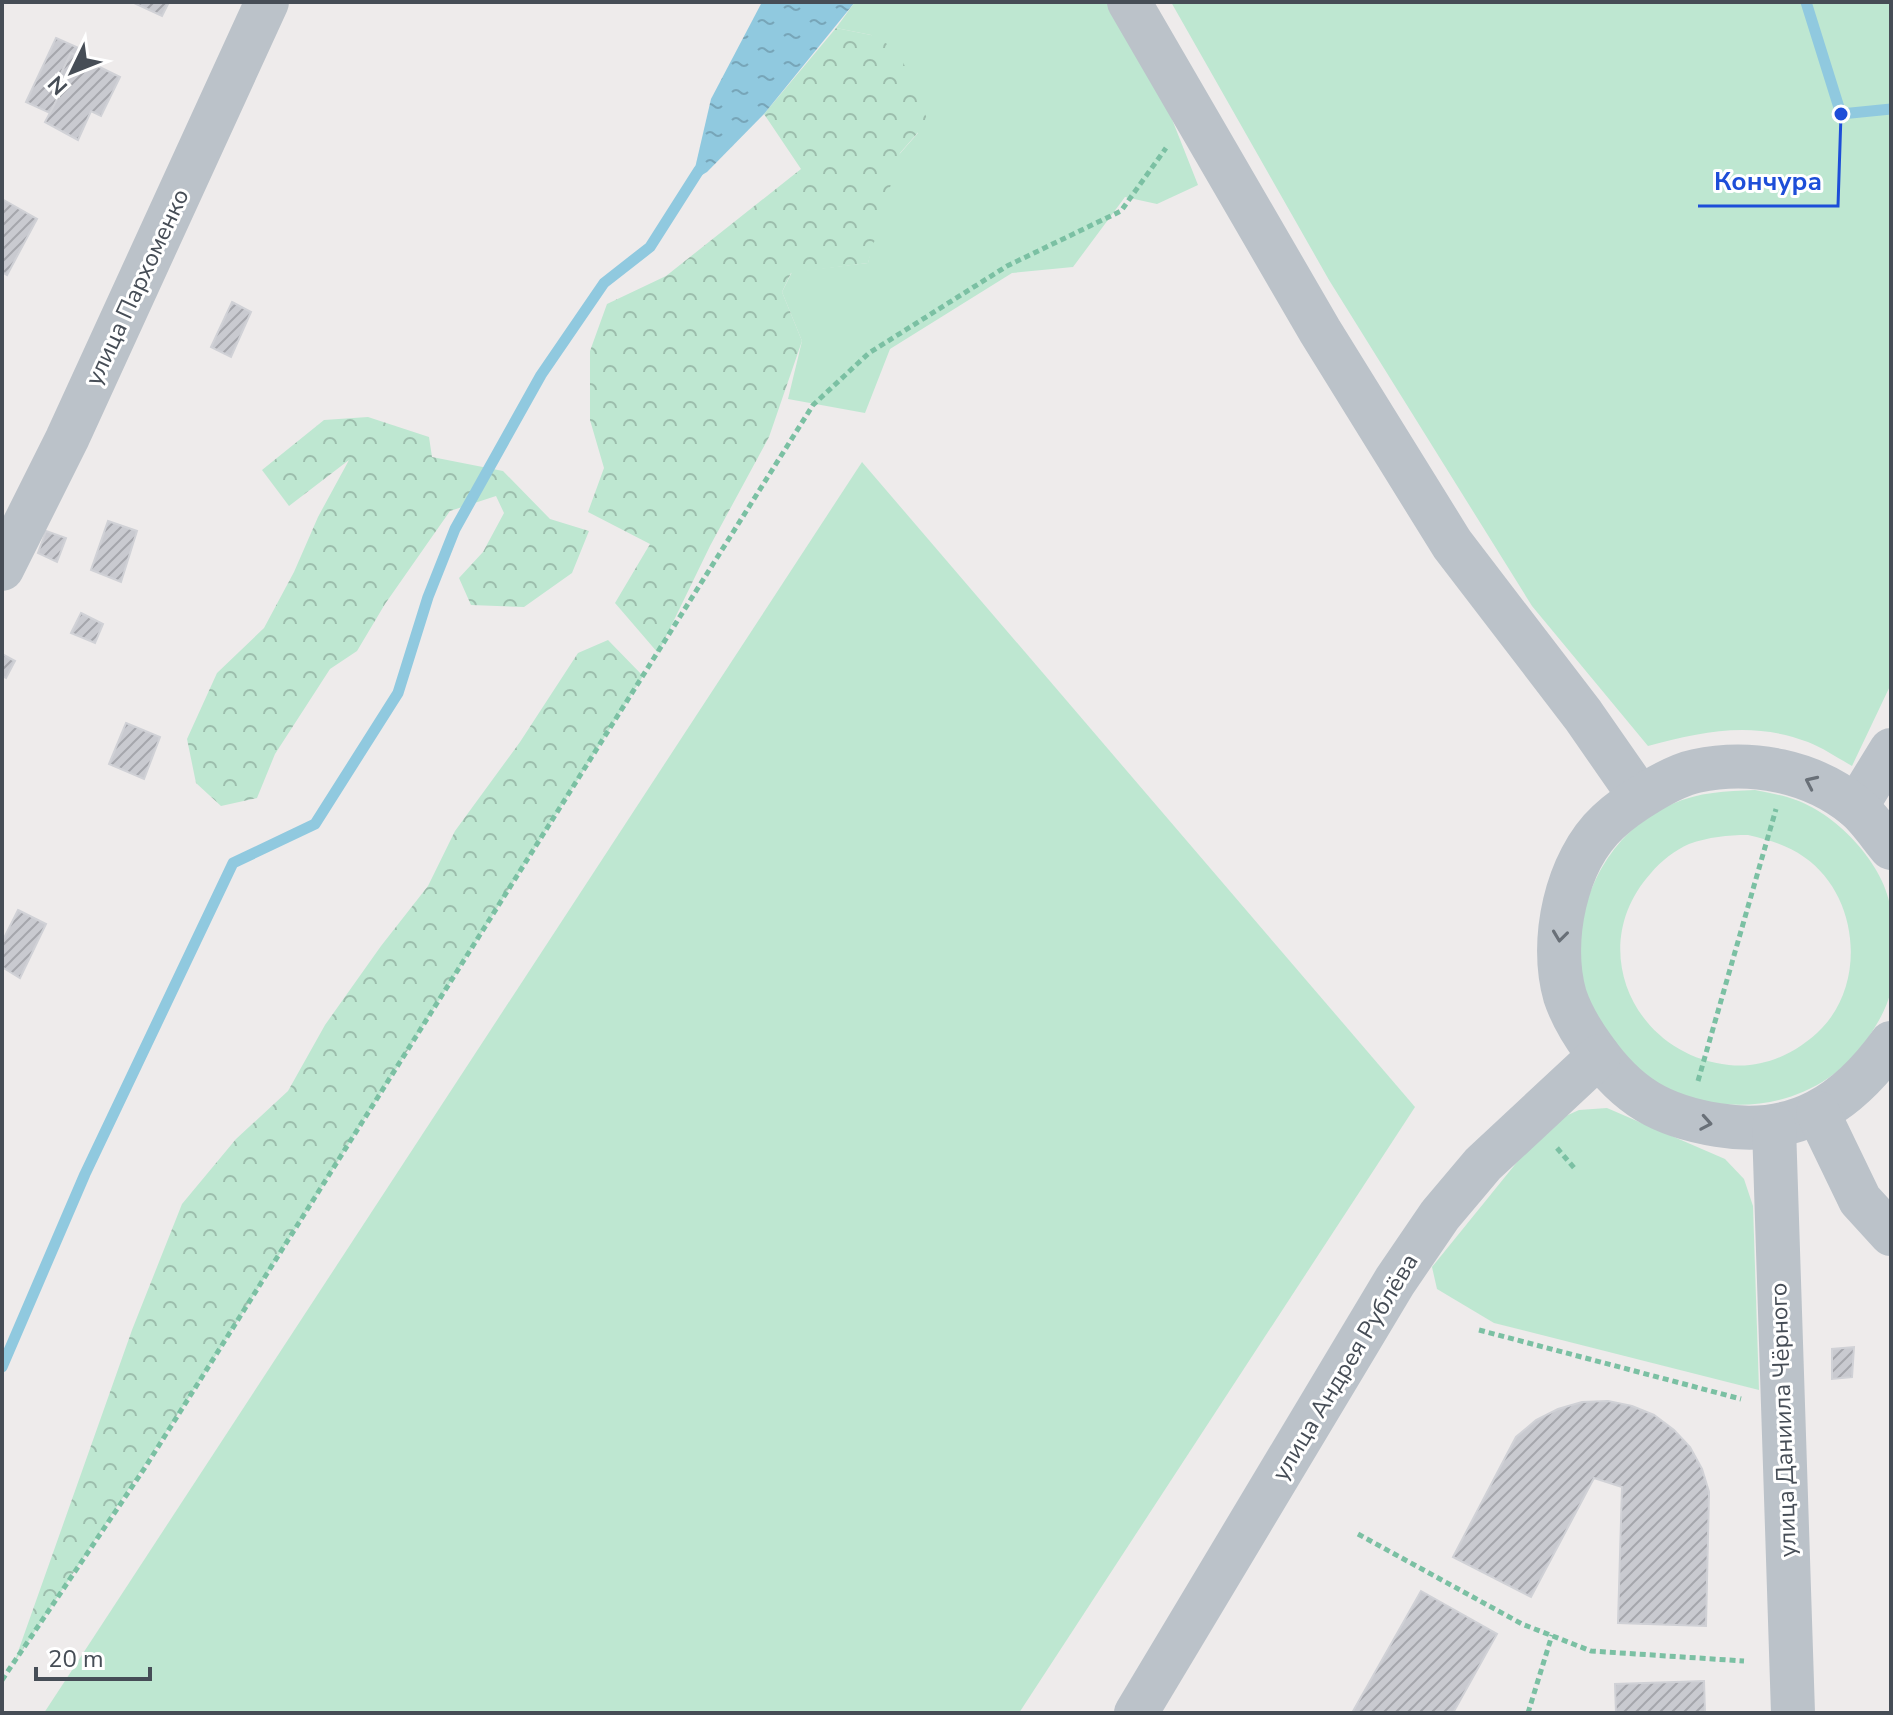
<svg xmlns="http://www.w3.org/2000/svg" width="1893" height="1715" font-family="'Nunito Sans',sans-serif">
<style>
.green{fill:#bee7d1;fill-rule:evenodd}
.forest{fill:url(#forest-crowns)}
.water{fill:url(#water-ripples)}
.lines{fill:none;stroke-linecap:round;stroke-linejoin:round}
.stream{stroke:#90c9df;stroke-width:11}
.building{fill:url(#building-hatch);stroke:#d0d1d6;stroke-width:2}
.path{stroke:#7bc0a3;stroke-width:5;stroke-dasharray:6 4;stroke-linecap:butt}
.minor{stroke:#bbc2c9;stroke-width:44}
.oneway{stroke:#697078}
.labels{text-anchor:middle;stroke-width:6;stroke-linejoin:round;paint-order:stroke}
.street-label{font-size:24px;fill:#464d56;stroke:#fff}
.leader{fill:none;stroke:#1d4ed8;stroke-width:3}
.callout-dot{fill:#1d4ed8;stroke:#fff;stroke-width:3}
.callout-label{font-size:26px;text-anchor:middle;font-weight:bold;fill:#1d4ed8;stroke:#fff;stroke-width:6;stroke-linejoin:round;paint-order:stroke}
</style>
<defs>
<pattern id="forest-crowns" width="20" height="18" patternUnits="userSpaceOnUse" patternTransform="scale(2)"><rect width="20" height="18" fill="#bee7d1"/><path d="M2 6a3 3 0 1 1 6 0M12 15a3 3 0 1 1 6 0" fill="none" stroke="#9cbdac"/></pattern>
<pattern id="water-ripples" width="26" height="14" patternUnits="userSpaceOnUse" patternTransform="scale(2)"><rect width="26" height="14" fill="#90c9df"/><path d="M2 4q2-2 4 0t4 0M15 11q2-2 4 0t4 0" fill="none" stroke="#77a5b8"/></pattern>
<pattern id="building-hatch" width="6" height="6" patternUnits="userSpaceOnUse" patternTransform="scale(2)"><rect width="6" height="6" fill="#c9cad0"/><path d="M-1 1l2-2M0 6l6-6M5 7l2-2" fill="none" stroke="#a5a6ac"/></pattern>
</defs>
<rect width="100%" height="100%" fill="#eeebeb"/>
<g class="green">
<polygon points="855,2 1112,2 1164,99 1198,185 1157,204 1125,197 1073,267 1012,273 890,349 865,413 788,399 802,341 782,292 792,272 868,263 889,166 918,133 916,97 871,35 836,28"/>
<path d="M1171,2H1891V684L1852,766C1838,758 1823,748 1808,742C1752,721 1704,731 1648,746L1532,606L1329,280Z"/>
<polygon points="862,462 1415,1107 1019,1713 44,1713"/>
<path d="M1755,790C1769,793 1783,795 1796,800C1838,815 1886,866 1891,911C1892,923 1891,935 1891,947C1891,961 1893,976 1891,990C1887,1008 1878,1023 1868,1038C1825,1102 1743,1120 1674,1092C1630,1074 1596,1031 1584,985C1566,915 1605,832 1672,804C1699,792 1726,791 1755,790ZM1748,835C1769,840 1787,845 1804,857C1858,894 1867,981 1822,1028C1798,1053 1763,1069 1729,1065C1634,1055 1584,947 1651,873C1661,861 1675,850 1689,844C1709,837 1727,835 1748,835Z"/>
<polygon points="1607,1108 1725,1159 1744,1179 1753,1206 1759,1390 1494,1323 1437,1289 1432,1267 1548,1124 1579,1110"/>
</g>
<g class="forest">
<polygon points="836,28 871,35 898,50 928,121 900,153 868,263 791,273 782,292 802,341 769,437 710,546 658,653 615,603 650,544 588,512 604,468 590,420 590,351 607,304 666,276 801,169 764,114"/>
<polygon points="368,417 429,437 432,457 503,471 550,519 589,531 572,573 524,607 471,605 459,578 483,552 504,513 496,496 450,511 385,604 357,651 330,669 275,754 257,798 221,806 196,783 187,739 217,673 264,628 294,572 318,517 349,460 289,506 262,470 324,420"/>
<polygon points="608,640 643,676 201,1379 14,1663 132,1330 182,1204 236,1139 288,1091 325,1025 381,946 428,886 455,831 520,742 578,653"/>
</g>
<polygon class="water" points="762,2 855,2 764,114 707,172 692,181 711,99"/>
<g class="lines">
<g class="stream">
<polyline points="1806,2 1841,114 1891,109"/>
<polyline points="2,1367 85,1174 233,863 315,824 398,693 428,597 455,529 541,375 604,283 650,247 699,170"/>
</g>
</g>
<g class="building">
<polygon points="132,2 169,2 162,16"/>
<polygon points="56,38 81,49 79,57 71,53 53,90 60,94 50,113 26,102"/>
<polygon points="71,53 120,77 101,116 91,111 78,140 45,122 60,94 53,90"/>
<polygon points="2,199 37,219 7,275 2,272"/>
<polygon points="232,302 251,312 231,357 211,347"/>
<polygon points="108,521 137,531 121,582 91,570"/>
<polygon points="46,531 66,538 57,562 38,553"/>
<polygon points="81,613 103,624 95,643 71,633"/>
<polygon points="2,654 15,661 6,678 2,676"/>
<polygon points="126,723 160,737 144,779 109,764"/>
<polygon points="18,910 46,924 20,978 2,967 2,942"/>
<polygon points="1854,1347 1852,1377 1832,1379 1832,1349"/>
<polygon points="1608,1401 1632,1406 1654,1415 1674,1430 1690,1447 1702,1469 1709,1492 1706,1626 1618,1623 1622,1487 1594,1478 1531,1597 1453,1557 1516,1437 1536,1420 1558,1409 1582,1402"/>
<polygon points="1421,1591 1497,1634 1453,1713 1352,1713"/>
<polygon points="1704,1681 1705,1713 1616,1713 1615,1684"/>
</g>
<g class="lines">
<g class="path">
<polyline points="1698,1081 1776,809"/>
<polyline points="1557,1148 1575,1169"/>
<polyline points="1479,1330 1741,1399"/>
<polyline points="1358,1534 1522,1624 1591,1651 1744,1661"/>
<polyline points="2,1680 146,1466 813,405 869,353 1007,266 1121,211 1166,148"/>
<polyline points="1528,1713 1552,1635"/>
</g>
<g class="minor">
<polyline points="1129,2 1320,331 1452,544 1583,715 1640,797"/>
<polyline points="2,569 67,439 267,2"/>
<polyline points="1856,807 1891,750"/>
<path d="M1891,848C1880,835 1869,818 1856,807C1812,771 1751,759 1696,771C1671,776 1627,804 1608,822C1566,861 1549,941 1565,996C1571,1014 1583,1034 1594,1049C1627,1096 1661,1116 1718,1125C1795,1138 1847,1104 1891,1043"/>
<polyline points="1818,1113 1860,1200 1891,1234"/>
<polyline points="1774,1127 1793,1713"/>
<polyline points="1136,1713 1395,1281 1440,1215 1483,1164 1599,1056"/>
</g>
</g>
<defs><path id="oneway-chevron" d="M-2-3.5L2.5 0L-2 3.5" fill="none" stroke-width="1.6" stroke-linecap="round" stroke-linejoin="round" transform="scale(2)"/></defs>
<g class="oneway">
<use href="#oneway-chevron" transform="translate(1811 782) rotate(-155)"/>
<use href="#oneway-chevron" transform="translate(1560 936) rotate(97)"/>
<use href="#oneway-chevron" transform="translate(1706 1123) rotate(10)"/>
</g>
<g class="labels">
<g class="street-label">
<text transform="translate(137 287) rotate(-65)" y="8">улица Пархоменко</text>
<text transform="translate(1345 1367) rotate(-59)" y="8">улица Андрея Рублёва</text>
<text transform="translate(1783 1420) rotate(-92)" y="8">улица Даниила Чёрного</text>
</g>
</g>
<path class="leader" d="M1841 114L1838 206H1698"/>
<circle class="callout-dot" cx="1841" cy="114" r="8"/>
<g class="callout-label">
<text x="1768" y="190">Кончура</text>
</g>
<rect width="1893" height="1715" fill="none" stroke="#464d56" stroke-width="8"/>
<g transform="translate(72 72) rotate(227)" stroke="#ffffff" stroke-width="6" paint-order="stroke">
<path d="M0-6L14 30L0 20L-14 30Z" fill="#464d56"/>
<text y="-12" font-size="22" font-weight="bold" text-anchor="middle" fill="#464d56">N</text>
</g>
<path d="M36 1667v12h114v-12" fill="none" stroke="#464d56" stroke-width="4"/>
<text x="48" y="1667" font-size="24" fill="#464d56" stroke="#ffffff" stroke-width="6" paint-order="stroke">20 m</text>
</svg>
